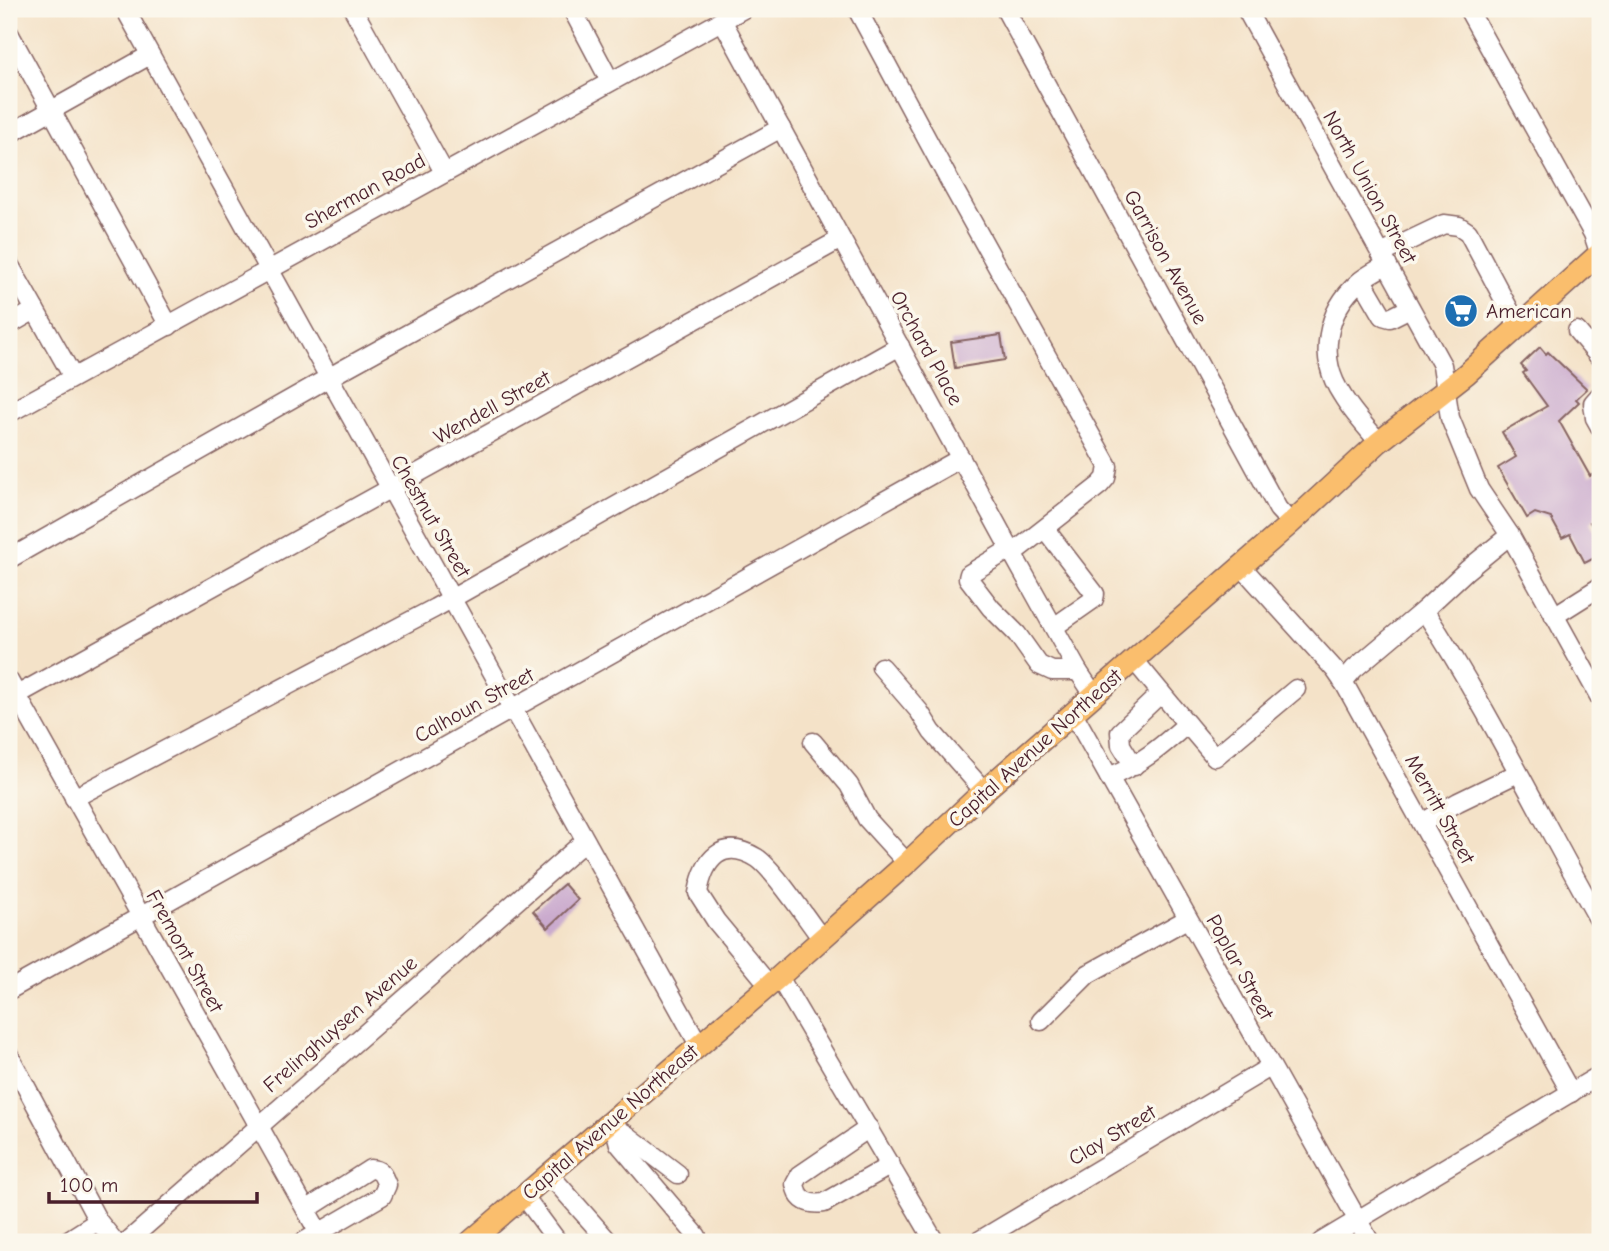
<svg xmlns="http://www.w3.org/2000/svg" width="1609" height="1251" font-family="'Comic Neue',sans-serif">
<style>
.building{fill:#caaace}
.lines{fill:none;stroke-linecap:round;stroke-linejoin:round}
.minor-casing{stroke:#866362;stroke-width:21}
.major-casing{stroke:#866362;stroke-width:24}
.minor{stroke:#fff;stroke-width:18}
.major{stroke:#fabe6d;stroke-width:21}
.labels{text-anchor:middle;stroke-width:7;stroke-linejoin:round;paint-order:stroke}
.street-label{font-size:21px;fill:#4a1f2b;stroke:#fbf7ec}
.poi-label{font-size:21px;fill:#4a1f2b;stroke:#fbf7ec;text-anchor:start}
</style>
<rect width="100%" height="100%" fill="#fbf7ec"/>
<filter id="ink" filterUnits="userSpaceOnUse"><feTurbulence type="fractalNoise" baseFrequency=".0143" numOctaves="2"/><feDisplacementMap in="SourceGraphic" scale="14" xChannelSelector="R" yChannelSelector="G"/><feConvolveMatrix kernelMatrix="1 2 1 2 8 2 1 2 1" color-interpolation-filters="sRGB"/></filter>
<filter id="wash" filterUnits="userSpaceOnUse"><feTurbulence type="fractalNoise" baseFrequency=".00686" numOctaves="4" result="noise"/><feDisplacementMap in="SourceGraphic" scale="28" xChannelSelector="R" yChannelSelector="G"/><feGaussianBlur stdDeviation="1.57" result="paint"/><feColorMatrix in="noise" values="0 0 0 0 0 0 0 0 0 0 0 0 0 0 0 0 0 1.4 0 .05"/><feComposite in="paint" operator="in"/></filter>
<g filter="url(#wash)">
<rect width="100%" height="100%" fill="#f4e2c8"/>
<g id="blocks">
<g class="building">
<polygon points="1001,335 1005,360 955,368 951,342"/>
<polygon points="1540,347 1546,354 1548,352 1587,389 1576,399 1579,402 1559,421 1590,476 1600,470 1600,516 1590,522 1600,540 1600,555 1585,563 1570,534 1562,538 1551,518 1535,513 1527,518 1498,468 1516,457 1502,432 1547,406 1523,373 1526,371 1521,365"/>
<polygon points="564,884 578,900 548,928 533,911"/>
</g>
</g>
</g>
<g filter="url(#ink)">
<use href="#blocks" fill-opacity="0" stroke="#866362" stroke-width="2"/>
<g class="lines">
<g class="minor-casing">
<g id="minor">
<polyline points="125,9 699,1045"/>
<polyline points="353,9 444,172"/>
<polyline points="572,9 610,81"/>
<polyline points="857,9 949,180 1108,466 1106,478 1100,485 1013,553"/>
<polyline points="1005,9 1278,509 1291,523"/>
<polyline points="1246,9 1442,365 1450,418 1479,489 1510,535 1600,698"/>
<polyline points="1468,9 1593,234 1600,255"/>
<polyline points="722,20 1010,549 1078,671 1094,695"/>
<polyline points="9,33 169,326"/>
<polyline points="9,134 150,55"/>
<polyline points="1381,254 1444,224 1459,226 1468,232 1519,328"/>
<polyline points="9,264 73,377"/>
<polyline points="1362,280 1383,316 1390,318 1410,308"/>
<polyline points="9,325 35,310"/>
<polyline points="1577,331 1600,358"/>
<polyline points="1600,395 1593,403 1595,418 1600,427"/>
<polyline points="9,413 743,9"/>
<path d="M1379,442C1366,427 1352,412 1342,395C1317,358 1326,311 1359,282C1367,275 1378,270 1387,264"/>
<polyline points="1045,529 1095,594 1094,599 1054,627"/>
<path d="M1510,535L1467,570L1424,610C1489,710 1541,818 1600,922"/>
<polyline points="1010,549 969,574 968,578 991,608 1017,634 1039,665 1052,671 1078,671"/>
<polyline points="9,559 344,369 781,128"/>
<polyline points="1242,567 1335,670 1344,683 1571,1093"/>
<polyline points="1554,616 1600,587"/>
<polyline points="881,667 919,711 932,732 984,791"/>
<polyline points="9,681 324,1242"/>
<polyline points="1343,682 1354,669 1424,610"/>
<polyline points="17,695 841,239"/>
<polyline points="1073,713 1370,1242"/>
<polyline points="1187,724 1215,757 1296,689"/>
<polyline points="813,742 849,785 867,819 907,863"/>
<polyline points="1134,766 1121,745 1120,732 1161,693"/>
<path d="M1109,777C1140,765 1162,746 1187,724L1134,660"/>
<polyline points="74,798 435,608 900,346"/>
<polyline points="1422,823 1458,802 1518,773"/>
<polyline points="779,977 935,1242"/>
<path d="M769,985L716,921L698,893C704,859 722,837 757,858C774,869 808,921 822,939"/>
<polyline points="9,990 961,458"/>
<polyline points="1041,1021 1088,974 1187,919"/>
<polyline points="9,1055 98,1221 115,1242"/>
<polyline points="611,1125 627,1135 678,1174"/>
<path d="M869,1128L800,1175L795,1184C798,1201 808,1205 824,1203L891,1165"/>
<polyline points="615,1129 619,1144 697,1236 697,1242"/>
<polyline points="549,1174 609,1242"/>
<polyline points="524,1196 558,1242"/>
<polyline points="65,1242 98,1221"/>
<polyline points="127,1242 585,841"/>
<path d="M303,1242L382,1196L387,1185C383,1176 382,1169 370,1169L306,1210"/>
<polyline points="977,1242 1270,1067"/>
<polyline points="1321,1242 1600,1075"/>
</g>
</g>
<g class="major-casing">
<polyline id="major" points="470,1242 779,977 907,863 984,791 1291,523 1379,442 1466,374 1600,253"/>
</g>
<use href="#minor" class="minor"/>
<use href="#major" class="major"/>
</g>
</g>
<defs>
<g id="supermarket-disc" transform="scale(1.75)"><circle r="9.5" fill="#1f6fb2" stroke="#fbf7ec"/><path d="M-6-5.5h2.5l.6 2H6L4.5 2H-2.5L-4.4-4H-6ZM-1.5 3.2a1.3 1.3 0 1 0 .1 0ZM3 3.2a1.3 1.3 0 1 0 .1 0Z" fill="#fff"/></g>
</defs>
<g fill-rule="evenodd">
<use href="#supermarket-disc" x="1461" y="311"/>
</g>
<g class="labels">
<g class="street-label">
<text transform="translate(1370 187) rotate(61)" y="7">North Union Street</text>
<text transform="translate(365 191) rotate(-29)" y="7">Sherman Road</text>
<text transform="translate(1166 257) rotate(61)" y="7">Garrison Avenue</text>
<text transform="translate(927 348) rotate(61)" y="7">Orchard Place</text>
<text transform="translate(492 407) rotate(-29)" y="7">Wendell Street</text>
<text transform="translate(431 516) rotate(60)" y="7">Chestnut Street</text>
<text transform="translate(474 705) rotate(-29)" y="7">Calhoun Street</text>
<text transform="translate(1035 748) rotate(-42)" y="7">Capital Avenue Northeast</text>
<text transform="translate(1440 809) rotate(61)" y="7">Merritt Street</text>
<text transform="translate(185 951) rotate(61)" y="7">Fremont Street</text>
<text transform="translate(1240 967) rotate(61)" y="7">Poplar Street</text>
<text transform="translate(340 1024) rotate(-41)" y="7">Frelinghuysen Avenue</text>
<text transform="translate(610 1122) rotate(-41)" y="7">Capital Avenue Northeast</text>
<text transform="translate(1112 1135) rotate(-31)" y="7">Clay Street</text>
</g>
<g class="poi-label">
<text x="1486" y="318">American</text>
</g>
</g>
<rect width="1609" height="1251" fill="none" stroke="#fbf7ec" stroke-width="35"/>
<path d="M49 1192v10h208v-10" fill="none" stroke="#4a1f2b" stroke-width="3.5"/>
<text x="60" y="1192" font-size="21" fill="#4a1f2b" stroke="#fbf7ec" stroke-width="5" paint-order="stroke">100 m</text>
</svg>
